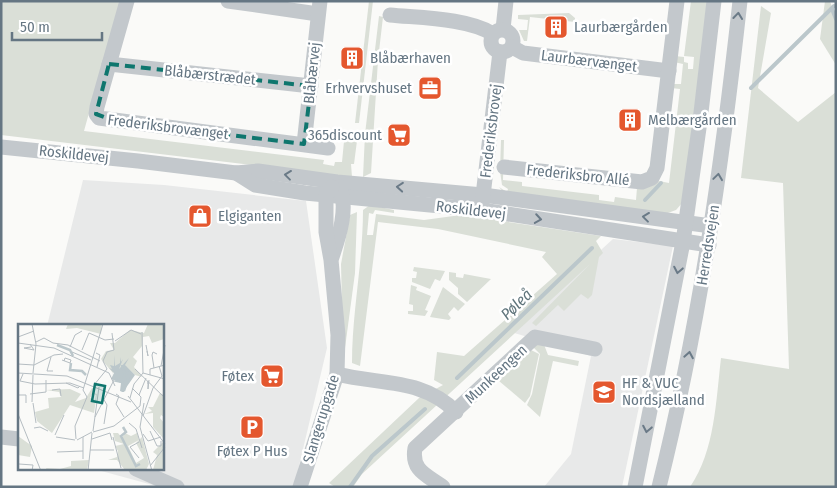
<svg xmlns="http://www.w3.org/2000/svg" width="837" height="488" font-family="'Fira Sans Condensed',sans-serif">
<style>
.built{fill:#e8e9e9}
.green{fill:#dadfd7}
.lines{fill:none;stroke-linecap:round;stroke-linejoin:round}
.stream{stroke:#bbc7cb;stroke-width:4}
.minor{stroke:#c3c8cc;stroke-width:15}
.oneway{stroke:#6a7a87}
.marked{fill:none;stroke:#0f766e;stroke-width:4;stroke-dasharray:10 6;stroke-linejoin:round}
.labels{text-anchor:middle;stroke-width:5;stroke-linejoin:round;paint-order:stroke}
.poi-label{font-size:15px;fill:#657683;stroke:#fff;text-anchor:start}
.street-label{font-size:15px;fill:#657683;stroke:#fff}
.water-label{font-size:16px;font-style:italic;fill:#60757c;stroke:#fff}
.inset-river{fill:none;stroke:#bbc7cb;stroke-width:2.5}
.inset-road{fill:none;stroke:#b5bdc2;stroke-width:1}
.view{fill:#0f766e;fill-opacity:0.15;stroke:#0f766e;stroke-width:2.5}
.inset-edge{fill:none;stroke:#657683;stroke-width:2.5}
</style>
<rect width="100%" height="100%" fill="#fafaf8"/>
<g class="built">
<polygon points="83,180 164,185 306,201 327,348 294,487 160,487 94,469 162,469 162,326 47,326"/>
<polygon points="613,239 673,246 622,487 544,487 571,454 591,356 511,332"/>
</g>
<g class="green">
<polygon points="1,1 120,1 84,131 324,160 323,164 334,166 335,162 342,162 345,131 358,133 354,164 351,164 352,177 1,135"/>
<polygon points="369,1 373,1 359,123 355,123"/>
<polygon points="691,1 708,1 683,202 676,210 665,214 506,195 499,187 507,192 508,189 502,185 500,171 501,140 504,140 503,180 522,182 522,186 599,195 599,200 614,202 615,197 636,200 637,188 649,187 659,181 669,183 680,89 671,88 672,84 681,84 683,64 674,62 675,56 684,57 684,62 688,63 688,69 693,69 694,57 684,56"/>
<polygon points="825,1 830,1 836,19 836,65 820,39"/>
<path d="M761,6L771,13L758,88L798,122L836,92V487H690C715,451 716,400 721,358L789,369L783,183L741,178Z"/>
<polygon points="569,13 575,18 575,22 530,17 527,41 524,41 519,30 527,30 528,20 518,19 518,15"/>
<polygon points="379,16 383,17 378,60 371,173 363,177 365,134"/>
<path d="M370,205L394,210V213L375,210L373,214L369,213L367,235H373L376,214L424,220L461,215L601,236L596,241L603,253L599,257L592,295L588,299L581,294L564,311L558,305L536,326L532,323L590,264L362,474L353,487H335L329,483L419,398L443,385L434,380L437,352L464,356L557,274L542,257L546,252L438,229L378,222L360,366L352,363C352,312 363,262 363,210Z"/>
<polygon points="357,212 355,273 345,348 343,349 341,264 350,215"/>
<polygon points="414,267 445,271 440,281 435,279 430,289 412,282 412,278 416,278 417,272 413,271"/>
<polygon points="449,272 456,273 456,277 463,278 464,274 491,279 467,302 458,294 458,288 449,280"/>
<polygon points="411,285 417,287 416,290 431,296 425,310 428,311 425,316 408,314 408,311 413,311 413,305 409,304"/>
<polygon points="443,287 465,304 458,311 454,307 448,314 451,318 449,320 430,317"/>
<polygon points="543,342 548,355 579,361 578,366 553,361 540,417 527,405 532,394 540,354 532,346"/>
<polygon points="531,350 539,354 530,396 525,403 499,381"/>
</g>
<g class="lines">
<g class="stream">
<polyline points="832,9 836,19"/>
<polyline points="751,88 834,6"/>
<polyline points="645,200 661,183"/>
<polyline points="457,378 592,248"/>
<polyline points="350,487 372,456 425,409"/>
</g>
<g class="minor">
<polyline points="127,1 97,107 96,114 99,118 328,148"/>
<polyline points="228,1 318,14"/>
<path d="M390,15C419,18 468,18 493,34"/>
<polyline points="503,29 506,1"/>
<circle cx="502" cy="41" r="11"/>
<polyline points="512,47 523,53 669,71"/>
<polyline points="109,64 311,86"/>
<polyline points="304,144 320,1"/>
<polyline points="1,147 138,161 236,173 258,171 337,182 483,195 711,226"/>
<polyline points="504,167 642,182 652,178 657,168 677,1"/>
<polyline points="236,173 255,185 305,193 482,210 709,245"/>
<polyline points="482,204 500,52"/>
<path d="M332,257C339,237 349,206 339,187"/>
<path d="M337,374C380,385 423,378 456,412"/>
<polyline points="1,437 19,439"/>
<polyline points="136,469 177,487"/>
<polyline points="300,487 337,374 338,335 331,260 326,232 326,195 332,187"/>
<path d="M443,487C427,475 411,471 415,448L535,337L595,349"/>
<polyline points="635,487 683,242 700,121 714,1"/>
<path d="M659,487C699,327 722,165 740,1"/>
</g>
</g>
<defs><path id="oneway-chevron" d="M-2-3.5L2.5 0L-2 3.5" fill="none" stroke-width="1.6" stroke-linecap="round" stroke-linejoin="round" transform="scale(1.25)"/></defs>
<g class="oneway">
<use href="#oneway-chevron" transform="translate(738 16) rotate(-84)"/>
<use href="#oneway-chevron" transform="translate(288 175) rotate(-173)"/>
<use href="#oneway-chevron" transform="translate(718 177) rotate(-82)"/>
<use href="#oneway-chevron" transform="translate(400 187) rotate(-175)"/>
<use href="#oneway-chevron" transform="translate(646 217) rotate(-173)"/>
<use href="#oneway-chevron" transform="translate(538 219) rotate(9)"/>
<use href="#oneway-chevron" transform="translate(678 270) rotate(101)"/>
<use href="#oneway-chevron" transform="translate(689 355) rotate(-80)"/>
<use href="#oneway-chevron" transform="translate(647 429) rotate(101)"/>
</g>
<path class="marked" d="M109,64L311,86L304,144L115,121L96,114Z"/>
<defs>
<g id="building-square" transform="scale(1.25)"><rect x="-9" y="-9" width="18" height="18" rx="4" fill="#e4572e" stroke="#fff"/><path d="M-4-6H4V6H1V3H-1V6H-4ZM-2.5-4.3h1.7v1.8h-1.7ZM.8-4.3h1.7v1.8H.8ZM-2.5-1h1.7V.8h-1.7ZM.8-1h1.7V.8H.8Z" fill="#fff"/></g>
<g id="office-square" transform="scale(1.25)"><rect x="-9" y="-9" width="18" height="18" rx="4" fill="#e4572e" stroke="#fff"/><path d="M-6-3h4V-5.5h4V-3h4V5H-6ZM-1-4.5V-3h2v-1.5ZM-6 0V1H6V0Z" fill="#fff"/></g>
<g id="supermarket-square" transform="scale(1.25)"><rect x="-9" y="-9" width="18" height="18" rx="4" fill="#e4572e" stroke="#fff"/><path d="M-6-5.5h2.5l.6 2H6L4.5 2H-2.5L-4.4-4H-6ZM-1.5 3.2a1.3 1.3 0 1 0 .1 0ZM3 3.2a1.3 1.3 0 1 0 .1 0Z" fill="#fff"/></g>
<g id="shop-square" transform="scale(1.25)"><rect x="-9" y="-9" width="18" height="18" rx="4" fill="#e4572e" stroke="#fff"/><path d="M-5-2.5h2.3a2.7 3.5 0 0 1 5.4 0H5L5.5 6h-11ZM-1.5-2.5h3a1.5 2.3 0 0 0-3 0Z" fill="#fff"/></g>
<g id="school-square" transform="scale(1.25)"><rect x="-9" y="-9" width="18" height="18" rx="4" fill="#e4572e" stroke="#fff"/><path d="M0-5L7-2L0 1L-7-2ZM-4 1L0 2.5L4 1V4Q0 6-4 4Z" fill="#fff"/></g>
<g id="parking-square" transform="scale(1.25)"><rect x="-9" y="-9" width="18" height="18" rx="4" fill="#e4572e" stroke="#fff"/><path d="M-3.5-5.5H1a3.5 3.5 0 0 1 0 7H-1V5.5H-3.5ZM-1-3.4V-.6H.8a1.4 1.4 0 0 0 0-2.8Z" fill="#fff"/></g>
</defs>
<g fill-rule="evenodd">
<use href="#building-square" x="556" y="27"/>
<use href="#building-square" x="352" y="58"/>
<use href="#office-square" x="430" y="88"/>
<use href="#building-square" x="630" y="120"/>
<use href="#supermarket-square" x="399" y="135"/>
<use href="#shop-square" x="200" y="216"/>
<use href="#supermarket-square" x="272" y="376"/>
<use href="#school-square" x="604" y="392"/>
<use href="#parking-square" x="252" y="427"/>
</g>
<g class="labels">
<g class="poi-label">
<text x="574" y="32">Laurbærgården</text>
<text x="370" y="63">Blåbærhaven</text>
<text x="412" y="93" text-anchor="end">Erhvervshuset</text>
<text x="648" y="125">Melbærgården</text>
<text x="382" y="140" text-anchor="end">365discount</text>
<text x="218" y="221">Elgiganten</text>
<text x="254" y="381" text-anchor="end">Føtex</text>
<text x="622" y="388">HF &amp; VUC<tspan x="622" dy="17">Nordsjælland</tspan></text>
<text x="252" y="456" text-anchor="middle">Føtex P Hus</text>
</g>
<g class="street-label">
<text transform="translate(589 61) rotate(7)" y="5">Laurbærvænget</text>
<text transform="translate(312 73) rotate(-84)" y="5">Blåbærvej</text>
<text transform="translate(210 75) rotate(6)" y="5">Blåbærstrædet</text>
<text transform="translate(168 127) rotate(7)" y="5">Frederiksbrovænget</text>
<text transform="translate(491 131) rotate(-83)" y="5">Frederiksbrovej</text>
<text transform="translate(74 154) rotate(6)" y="5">Roskildevej</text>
<text transform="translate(578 175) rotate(6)" y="5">Frederiksbro Allé</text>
<text transform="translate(471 210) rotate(7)" y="5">Roskildevej</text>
<text transform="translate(708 245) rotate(-81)" y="5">Herredsvejen</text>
<text transform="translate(496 374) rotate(-43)" y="5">Munkeengen</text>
<text transform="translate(321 419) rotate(-73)" y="5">Slangerupgade</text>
</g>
<g class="water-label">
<text transform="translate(516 304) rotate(-44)" y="6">Pøleå</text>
</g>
</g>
<g transform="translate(18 324)">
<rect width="146" height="146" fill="#fafaf8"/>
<path d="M50,0H84L83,10L59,4L48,5ZM130,0H146V15L134,19L131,12L125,13L124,22L115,33L119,37L116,43L124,53L117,51L105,40L104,47L101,45L99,50L98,44L93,53L95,49L83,35L88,27L96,26L92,19H97L112,6L126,9ZM74,64L77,65L72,74L77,76L78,71L75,69L79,70L76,89L52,81L34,109L19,97L17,88L31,84L30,74L43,73L41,68L28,66L52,65L63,70L57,78L68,74ZM142,69L146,71V93L143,91L142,94L146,99V115L135,103V89L126,90L134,87L130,83H135ZM95,109H100L104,114L107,109L113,112L119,109L121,116L110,122L118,139L126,134L118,119L124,113L131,140L128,146H107L99,136H90L99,133L100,127L97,122L106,120L97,117ZM0,112L14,122L12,133L0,131ZM145,118L146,146H135L139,131L135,128ZM71,136L69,146H29L28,144L42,145L53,142V137Z" fill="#dadfd7"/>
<path d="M97,31V42L102,39V33L103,38L105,35L101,45L111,34L107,41L117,51L105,68L102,67L103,59L93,55L96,49L91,44L94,45L92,41L96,42Z" fill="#bbc7cb"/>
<path class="inset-river" d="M39,21L52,26L55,32M53,39L52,46L64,47L68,51M104,41L107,52L99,57L104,58L105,68M106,67L111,51L107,43M105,103L108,108L103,112L118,142L122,140"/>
<path class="inset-road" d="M14,0L18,20L15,49M0,13L16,7M97,17L113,6L123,10M18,18L26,14L35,19L50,21L82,37M0,19L36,24L91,49L97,62M12,20L16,26L6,24L13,23M128,21L130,32L129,27M52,23L57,11L64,7M64,26L71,9L87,16L96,15M54,28L73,36M78,29L82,31L79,43M33,33L29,47H35M44,36L52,39L53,36L47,34L46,37M85,37L89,28L96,26L94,9M0,40L16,41L36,31L45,30M143,42L147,21M136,44L134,31L135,28L139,30M117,45L147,74M0,49L49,52L113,78M125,49L147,55M5,50L2,57L17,60L52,59L66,64M132,51V45L147,41M48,59L60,64L62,62M130,60V57V65L131,56M76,61L89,45L85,37M34,66L42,65L43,72M12,70L28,68V56M98,70L101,72L98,80L106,93M0,71H8V79M121,71L128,54M110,72L147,120M85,74L89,81L86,100M112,74L116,60L125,49L124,8M14,78L15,51M15,79L18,99M126,79L122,103L134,147M0,90L23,147M125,92L135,64L144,52L141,42M77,93L96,56M111,99L118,105L124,124M16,104L22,103L30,107M75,107L81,63M132,107L139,122H143V117M75,108L96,102L122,82L123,73L114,64M125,110L130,117L143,113M37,111L46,91M38,113L57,116M95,113L103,144M58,115L57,102L69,73L65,66L85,0M74,115L92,109L94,116M59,116L74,108M121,118L112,123L121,134M72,126H96M39,128L65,127M65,135V113M1,140L15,141L14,147M132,142L147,123M70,147L74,109"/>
<path class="view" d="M77,60L87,62L84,79L74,77Z"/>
<rect width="146" height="146" class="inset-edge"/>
</g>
<rect width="837" height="488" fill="none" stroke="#657683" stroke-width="5"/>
<path d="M12 32v8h90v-8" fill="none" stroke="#657683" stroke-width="2.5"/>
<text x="20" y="32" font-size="15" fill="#657683" stroke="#ffffff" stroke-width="4" paint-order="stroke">50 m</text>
</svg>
